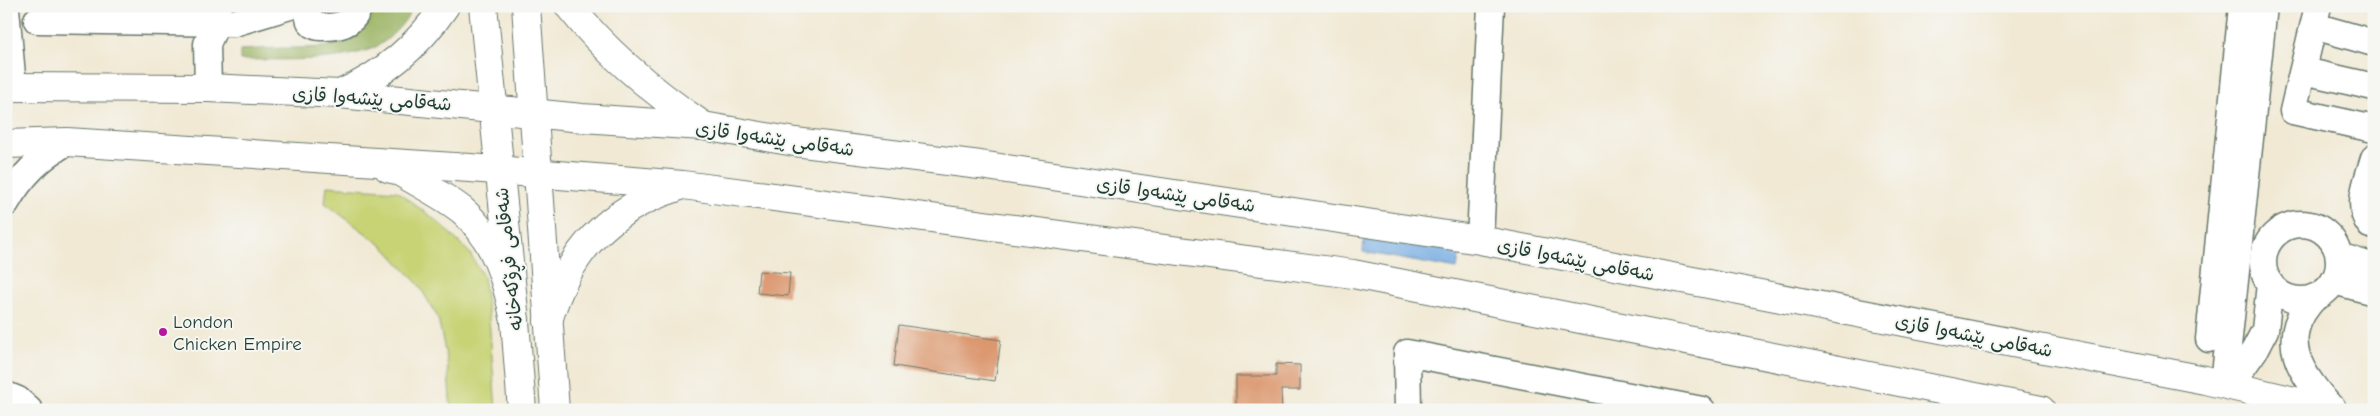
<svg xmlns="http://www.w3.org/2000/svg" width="2380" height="416" font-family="'Comic Neue','Playpen Sans Arabic',sans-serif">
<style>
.green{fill:#c7d374;stroke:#738854}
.forest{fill:#9db566;stroke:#5e794d}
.water{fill:#73aae2;stroke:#49748b}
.building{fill:#db976e}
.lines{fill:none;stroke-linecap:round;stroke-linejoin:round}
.minor-casing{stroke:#68796c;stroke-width:29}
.major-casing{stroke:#68796c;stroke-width:30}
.highway-casing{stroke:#68796c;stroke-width:30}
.minor{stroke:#fff;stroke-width:26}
.major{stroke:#fff;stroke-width:28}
.highway{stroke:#fff;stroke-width:28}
.poi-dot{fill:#b5179e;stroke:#f6f6f2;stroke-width:2}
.labels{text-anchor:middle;stroke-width:4;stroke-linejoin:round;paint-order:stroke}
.street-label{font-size:19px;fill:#1f3d34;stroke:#f6f6f2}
.poi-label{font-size:19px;fill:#1f3d34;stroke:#f6f6f2;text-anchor:start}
</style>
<rect width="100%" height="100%" fill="#f6f6f2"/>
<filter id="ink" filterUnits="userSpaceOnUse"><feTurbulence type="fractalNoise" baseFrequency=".02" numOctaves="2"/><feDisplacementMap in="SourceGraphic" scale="10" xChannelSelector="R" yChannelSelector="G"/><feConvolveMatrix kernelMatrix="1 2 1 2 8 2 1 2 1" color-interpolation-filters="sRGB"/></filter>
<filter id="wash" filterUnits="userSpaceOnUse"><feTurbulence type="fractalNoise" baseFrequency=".0096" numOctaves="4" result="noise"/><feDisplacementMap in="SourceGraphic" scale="20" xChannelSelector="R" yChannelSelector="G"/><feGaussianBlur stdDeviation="1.12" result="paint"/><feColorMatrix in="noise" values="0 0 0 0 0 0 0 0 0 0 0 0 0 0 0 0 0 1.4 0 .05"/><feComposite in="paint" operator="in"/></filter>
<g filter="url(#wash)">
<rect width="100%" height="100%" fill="#f1e9d4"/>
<polygon class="green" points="327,186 397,191 438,222 469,252 483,276 489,318 496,410 451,410 447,360 438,318 419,285 384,247 325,203"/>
<path class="forest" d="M370,6H414C405,23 389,42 371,49C334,63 280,59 240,60V50C258,49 277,48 295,48C329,47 363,49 370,6Z"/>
<polygon class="water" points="1364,236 1460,251 1457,269 1363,252"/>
<g id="blocks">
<g class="building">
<polygon points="759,271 790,273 788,296 757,293"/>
<polygon points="899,325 1001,340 995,381 894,366"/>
<polygon points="1276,364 1300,365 1300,390 1281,390 1282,410 1236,410 1236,376 1276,376"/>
</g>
</g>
</g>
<g filter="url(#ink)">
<use href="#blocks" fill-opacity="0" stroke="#68796c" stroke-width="1"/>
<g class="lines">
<g class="minor-casing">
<g id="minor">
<path d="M308,6C308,13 308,21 313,25C316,27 320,27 325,27C340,27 354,24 359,6"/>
<polyline points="2318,6 2293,111 2374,129"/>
<polyline points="6,9 13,87"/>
<polyline points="37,20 234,23 290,6"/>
<polyline points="2314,26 2374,43"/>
<polyline points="2304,71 2374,87"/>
<polyline points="208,88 207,44 217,22 219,6"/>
<path d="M2374,158C2368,180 2355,205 2370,225L2374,226"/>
<path d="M6,203C21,176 40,157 67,142"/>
<circle cx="2301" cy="262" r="38"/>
<polyline points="1480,240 1491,6"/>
<polyline points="2339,256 2374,267"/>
<polyline points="2334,281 2374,292"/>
<path d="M2315,297C2274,340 2302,375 2333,410"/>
<polyline points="2209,339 2242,6"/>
<polyline points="2224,384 2264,6"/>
<polyline points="2230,385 2254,351 2265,330 2270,284"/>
<polyline points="6,395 18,400 29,410"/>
<polyline points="1408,410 1407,353 1702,410"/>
</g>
</g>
<g class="major-casing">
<g id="major">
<polyline points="483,6 515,321 522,410"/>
<polyline points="526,6 555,410"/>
</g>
</g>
<g class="highway-casing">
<g id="highway">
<path d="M569,6C607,54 652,91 702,125"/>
<polyline points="6,87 208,88 340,94 582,118 703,126 795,142 980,165 1480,240 2205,380 2333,410"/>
<path d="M340,94C384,75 418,46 445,6"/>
<polyline points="6,144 67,142 470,168 683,185 1353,274 2041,410"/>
<path d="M388,168L397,170C418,183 445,196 463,211C495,239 507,281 515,321"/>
<path d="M548,321C568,253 607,210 675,188"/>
</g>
</g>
<use href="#minor" class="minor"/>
<use href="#major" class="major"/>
<use href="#highway" class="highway"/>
</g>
</g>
<circle class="poi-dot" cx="163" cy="332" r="5"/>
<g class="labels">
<g class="street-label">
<text transform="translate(372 98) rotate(4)" y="7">شەقامی پێشەوا قازی</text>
<text transform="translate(775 138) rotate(8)" y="7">شەقامی پێشەوا قازی</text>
<text transform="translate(1176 194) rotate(8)" y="7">شەقامی پێشەوا قازی</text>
<text transform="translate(508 259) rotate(-96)" y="7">شەقامی فڕۆکەخانە</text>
<text transform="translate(1576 259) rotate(11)" y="7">شەقامی پێشەوا قازی</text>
<text transform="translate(1974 335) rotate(11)" y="7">شەقامی پێشەوا قازی</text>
</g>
<g class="poi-label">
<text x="173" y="328">London<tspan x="173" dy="22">Chicken Empire</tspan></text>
</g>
</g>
<rect width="2380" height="416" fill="none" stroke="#f6f6f2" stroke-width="25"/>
</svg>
